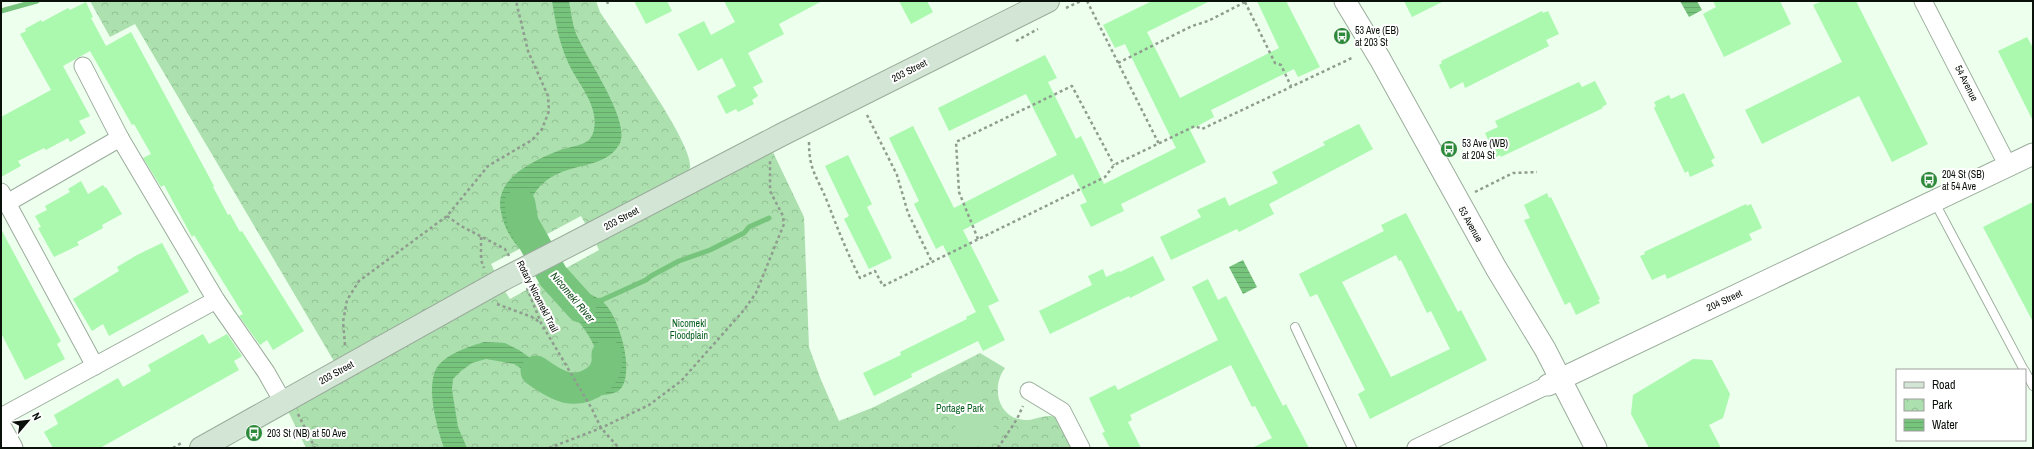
<svg xmlns="http://www.w3.org/2000/svg" width="2034" height="449" font-family="'Archivo Narrow',sans-serif">
<style>
.park{fill:url(#park-crowns)}
.pitch{fill:#ace0ae}
.water{fill:url(#water-rules)}
.lines{fill:none;stroke-linecap:round;stroke-linejoin:round}
.stream{stroke:#77c47d;stroke-width:5}
.river{stroke:#77c47d;stroke-width:31}
.building{fill:#aaf9af;fill-rule:evenodd}
.service-casing{stroke:#9bac9c;stroke-width:10}
.minor-casing{stroke:#9bac9c;stroke-width:19}
.tertiary-casing{stroke:#9bac9c;stroke-width:23}
.secondary-casing{stroke:#9bac9c;stroke-width:24}
.path{stroke:#8f9c8f;stroke-width:2.5;stroke-dasharray:3 3;stroke-linecap:butt}
.service{stroke:#fff;stroke-width:8}
.minor{stroke:#fff;stroke-width:17}
.tertiary{stroke:#fff;stroke-width:21}
.secondary{stroke:#d3e5d4;stroke-width:22}
.secondary-bridge-casing{stroke:#9bac9c;stroke-width:24;stroke-linecap:butt}
.secondary-bridge{stroke:#d3e5d4;stroke-width:22}
.labels{text-anchor:middle;stroke-width:4;stroke-linejoin:round;paint-order:stroke}
.poi-label{font-size:10px;fill:#0a100a;stroke:#fff;text-anchor:start}
.street-label{font-size:10px;fill:#0a100a;stroke:#fff}
.park-label{font-size:10px;fill:#065e1c;stroke:#fff}
.water-label{font-size:11px;font-style:italic;fill:#144b1c;stroke:#fff}
</style>
<defs>
<pattern id="park-crowns" width="20" height="18" patternUnits="userSpaceOnUse"><rect width="20" height="18" fill="#ace0ae"/><path d="M2 6a3 3 0 1 1 6 0M12 15a3 3 0 1 1 6 0" fill="none" stroke="#93bf94"/></pattern>
<pattern id="water-rules" width="6" height="5" patternUnits="userSpaceOnUse"><rect width="6" height="5" fill="#77c47d"/><path d="M0 2.5h6" fill="none" stroke="#66a76b"/></pattern>
</defs>
<rect width="100%" height="100%" fill="#edffed"/>
<g class="park">
<path d="M90,1H596L600,12C616,37 695,145 690,168L685,175L586,225L581,216L491,264L496,274L335,363L135,24L110,37Z"/>
<path d="M771,148L804,217L809,347L821,380L839,421L874,407L980,353L1005,368C991,386 997,418 1024,420C1036,421 1045,412 1057,418L1073,448H306L287,409L504,290L510,299L599,250L595,241Z"/>
</g>
<polygon class="pitch" points="975,384 998,437 973,448 965,448 943,398"/>
<g class="water">
<path d="M552,1H569C571,11 572,22 575,31C584,56 633,122 619,145C602,173 560,159 536,191C524,207 531,223 540,238L520,249C510,238 504,227 501,212C493,177 537,159 563,149C571,147 583,145 589,140C591,138 594,132 594,129C599,104 576,82 567,60C559,42 555,20 552,1Z"/>
<polygon points="1680,1 1697,1 1702,10 1689,17"/>
<polygon points="1243,260 1257,287 1243,294 1229,267"/>
<path d="M563,270C569,278 575,286 584,291C591,295 600,298 605,304C619,318 634,369 622,387C616,396 601,395 591,396L580,378C630,362 556,299 543,281Z"/>
<path d="M484,342L505,343L519,350L556,376L570,380L580,397L554,390L514,364L486,359L472,363L461,371L453,379L452,390L458,427L467,448H444C437,428 426,389 436,369C445,354 468,347 484,342Z"/>
</g>
<g class="lines">
<g class="stream">
<polyline points="1,11 37,1"/>
<polyline points="595,301 602,300 646,280 651,276 679,261 710,250 744,233 749,227 769,218"/>
</g>
<g class="river">
<polyline points="520,204 523,223 553,276 581,307"/>
<path d="M536,371C557,386 575,397 598,379C605,373 608,364 607,355"/>
</g>
</g>
<g class="building">
<polygon points="634,1 667,1 672,11 646,24"/>
<polygon points="724,1 822,1 779,24 784,34 748,53 763,82 753,87 758,96 752,100 754,104 738,112 736,109 726,114 717,96 736,86 722,58 698,71 678,34 704,21 711,35 735,22"/>
<polygon points="899,1 927,1 933,12 911,24"/>
<polygon points="1152,1 1210,1 1147,32 1180,98 1279,48 1257,1 1286,1 1320,67 1298,77 1294,69 1211,110 1214,117 1190,130 1206,162 1121,204 1124,211 1091,227 1080,205 1087,202 1073,174 963,230 999,301 988,306 1005,340 983,351 978,341 911,374 912,377 874,396 863,373 901,355 900,352 967,319 966,317 976,312 943,245 936,249 914,204 919,201 889,138 913,126 954,208 1057,155 1026,94 949,131 938,108 1045,55 1057,78 1048,82 1076,139 1081,136 1104,184 1176,148 1125,44 1115,48 1103,25"/>
<polygon points="1404,1 1444,1 1412,17"/>
<polygon points="1713,1 1780,1 1791,24 1724,57 1703,14 1716,7"/>
<polygon points="1822,1 1856,1 1928,144 1892,162 1859,96 1762,144 1745,110 1842,62 1813,5"/>
<polygon points="86,2 93,17 91,18 106,46 131,32 214,186 213,187 228,215 230,214 240,232 242,231 304,331 273,350 267,340 260,345 239,316 243,314 194,235 192,237 164,185 161,187 143,158 151,154 134,124 132,125 90,51 63,66 90,116 79,121 86,133 70,142 68,138 46,150 44,148 18,161 21,166 1,177 1,117 51,90 20,34 26,31 25,29 41,20 42,22 68,8 70,10"/>
<polygon points="1542,11 1543,13 1548,11 1559,34 1546,40 1549,46 1465,88 1463,82 1450,89 1439,65 1442,63 1441,61"/>
<polygon points="2027,37 2033,48 2033,121 1998,51"/>
<polygon points="1595,81 1607,104 1602,107 1603,108 1501,157 1500,155 1496,157 1485,133 1498,127 1495,121 1579,82 1582,87"/>
<polygon points="1684,93 1715,158 1711,160 1714,166 1690,177 1688,171 1685,173 1654,108 1656,106 1654,102 1669,95 1671,99"/>
<polygon points="1359,124 1373,149 1269,204 1274,214 1239,232 1237,229 1171,260 1160,237 1201,217 1197,210 1225,197 1229,206 1278,183 1272,172 1325,145 1323,142"/>
<polygon points="848,155 872,204 867,207 892,258 869,269 844,219 849,216 825,166"/>
<polygon points="81,181 88,194 103,185 105,188 106,187 122,214 102,225 103,228 77,242 79,245 54,257 38,228 41,227 35,216 47,210 45,206 70,192 68,189"/>
<polygon points="1547,193 1549,198 1551,197 1600,299 1598,300 1600,303 1576,315 1570,302 1565,305 1524,220 1530,218 1524,205"/>
<polygon points="2033,202 2033,322 1983,227"/>
<polygon points="1746,204 1747,206 1751,204 1762,228 1749,234 1752,240 1667,279 1665,274 1652,280 1640,256 1645,254 1644,252"/>
<path d="M1406,213L1458,312L1461,310L1487,360L1370,419L1358,394L1365,390L1317,294L1310,297L1299,274L1384,231L1381,225ZM1396,255L1399,261L1401,260L1427,313L1431,311L1450,349L1391,377L1342,282Z"/>
<polygon points="1,229 61,341 57,344 65,359 25,380 1,333"/>
<polygon points="162,243 189,292 109,336 103,324 92,331 73,299 119,271 117,267 137,255"/>
<polygon points="1153,256 1165,280 1130,298 1129,296 1050,334 1039,311 1092,285 1088,276 1103,269 1106,277 1119,271 1120,272"/>
<polygon points="1208,279 1218,300 1226,296 1283,406 1286,404 1309,448 1252,448 1272,438 1255,406 1252,407 1231,365 1130,415 1132,420 1128,422 1141,448 1110,448 1102,433 1105,432 1089,398 1115,385 1118,390 1218,340 1192,287"/>
<polygon points="203,334 209,344 227,334 242,356 234,361 239,370 100,448 53,448 44,432 58,424 54,415 118,378 123,387 151,371 148,365"/>
<polygon points="1693,359 1712,360 1730,394 1723,418 1709,425 1721,448 1649,448 1631,414 1633,395"/>
</g>
<g class="lines">
<g class="service-casing">
<g id="service">
<polyline points="1934,201 2024,370"/>
<polyline points="1295,327 1352,448"/>
<polyline points="2025,371 2033,386"/>
</g>
</g>
<g class="minor-casing">
<g id="minor">
<polyline points="1923,1 2008,166"/>
<polyline points="83,66 120,138 216,300 266,372 283,402"/>
<polyline points="1,192 95,366"/>
<polyline points="7,203 120,138"/>
<polyline points="1029,391 1062,411 1081,448"/>
<polyline points="1,417 216,300"/>
<polyline points="1416,448 1548,385"/>
</g>
</g>
<g class="tertiary-casing">
<g id="tertiary">
<polyline points="1345,1 1380,59 1496,268 1545,349 1596,448"/>
<polyline points="1548,385 2033,154"/>
<polyline points="1,428 12,448"/>
</g>
</g>
<g class="secondary-casing">
<g id="secondary">
<polyline points="591,234 783,134 1048,1"/>
<polyline points="201,448 500,281"/>
</g>
</g>
<g class="path">
<polyline points="607,1 608,4"/>
<polyline points="1087,1 1159,144"/>
<polyline points="1245,2 1275,63 1281,65 1291,86"/>
<polyline points="1066,8 1081,1"/>
<polyline points="1016,41 1038,29"/>
<polyline points="1118,63 1192,26 1208,21 1247,1"/>
<polyline points="867,115 897,175 908,213 932,262"/>
<path d="M809,142C809,171 817,176 827,201C837,227 847,253 860,278L875,271L883,286L1105,177L1114,165L1195,126L1202,129L1354,57"/>
<polyline points="1475,192 1513,173 1537,172"/>
<polyline points="447,216 461,226 505,249 509,256"/>
<polyline points="481,237 481,260 484,268"/>
<polyline points="978,239 959,192 956,142 1072,86 1114,165"/>
<polyline points="527,288 541,323 592,409 601,428 619,448"/>
<polyline points="497,304 532,317 541,323"/>
<polyline points="345,345 343,322 347,300 359,281 447,216 488,166 532,140 542,129 549,111 548,96 528,51 516,1"/>
<polyline points="298,414 315,448"/>
<polyline points="173,448 183,442"/>
<polyline points="549,448 601,428 649,405 681,381 744,310 756,293 784,224 783,216 770,191 770,161"/>
<polyline points="998,448 1017,419 1023,406"/>
</g>
<use href="#service" class="service"/>
<use href="#minor" class="minor"/>
<use href="#tertiary" class="tertiary"/>
<use href="#secondary" class="secondary"/>
<g class="secondary-bridge-casing">
<polyline id="secondary-bridge" points="500,281 591,234"/>
</g>
<use href="#secondary-bridge" class="secondary-bridge"/>
</g>
<defs>
<g id="bus-disc" transform="scale(0.9)"><circle r="9.5" fill="#2e8a3b" stroke="#fff"/><path d="M-5-6H5V4H4V6H2V4H-2V6H-4V4H-5ZM-3.5-4V0h7V-4ZM-3.5 1.2v1.5H-2V1.2ZM2 1.2v1.5H3.5V1.2Z" fill="#fff"/></g>
</defs>
<g fill-rule="evenodd">
<use href="#bus-disc" x="1342" y="36"/>
<use href="#bus-disc" x="1449" y="149"/>
<use href="#bus-disc" x="1929" y="180"/>
<use href="#bus-disc" x="254" y="433"/>
</g>
<g class="labels">
<g class="poi-label">
<text x="1355" y="34">53 Ave (EB)<tspan x="1355" dy="12">at 203 St</tspan></text>
<text x="1462" y="147">53 Ave (WB)<tspan x="1462" dy="12">at 204 St</tspan></text>
<text x="1942" y="178">204 St (SB)<tspan x="1942" dy="12">at 54 Ave</tspan></text>
<text x="267" y="437">203 St (NB) at 50 Ave</text>
</g>
<g class="street-label">
<text transform="translate(909 70) rotate(-27)" y="4">203 Street</text>
<text transform="translate(1967 83) rotate(63)" y="4">54 Avenue</text>
<text transform="translate(621 218) rotate(-28)" y="4">203 Street</text>
<text transform="translate(1471 224) rotate(61)" y="4">53 Avenue</text>
<text transform="translate(538 296) rotate(63)" y="4">Rotary Nicomekl Trail</text>
<text transform="translate(1724 300) rotate(-25)" y="4">204 Street</text>
<text transform="translate(336 372) rotate(-29)" y="4">203 Street</text>
</g>
<g class="park-label">
<text x="689" y="327">Nicomekl<tspan x="689" dy="12">Floodplain</tspan></text>
<text x="960" y="412">Portage Park</text>
</g>
<g class="water-label">
<text transform="translate(573 297) rotate(50)" y="4">Nicomekl River</text>
</g>
</g>
<rect width="2034" height="449" fill="none" stroke="#0a100a" stroke-width="4"/>
<rect x="1896" y="369" width="130" height="72" fill="#ffffff" stroke="#9d9f9d"/>
<rect x="1904" y="382" width="20" height="6" fill="#d3e5d4" stroke="#9d9f9d"/>
<text x="1932" y="389" font-size="12" fill="#0a100a">Road</text>
<rect x="1904" y="399" width="20" height="12" fill="url(#park-crowns)" stroke="#9d9f9d"/>
<text x="1932" y="409" font-size="12" fill="#0a100a">Park</text>
<rect x="1904" y="419" width="20" height="12" fill="url(#water-rules)" stroke="#9d9f9d"/>
<text x="1932" y="429" font-size="12" fill="#0a100a">Water</text>
<g transform="translate(28 421) rotate(62)" stroke="#ffffff" stroke-width="3" paint-order="stroke">
<path d="M0-3L7 15L0 10L-7 15Z" fill="#0a100a"/>
<text y="-6" font-size="11" font-weight="bold" text-anchor="middle" fill="#0a100a">N</text>
</g>
</svg>
